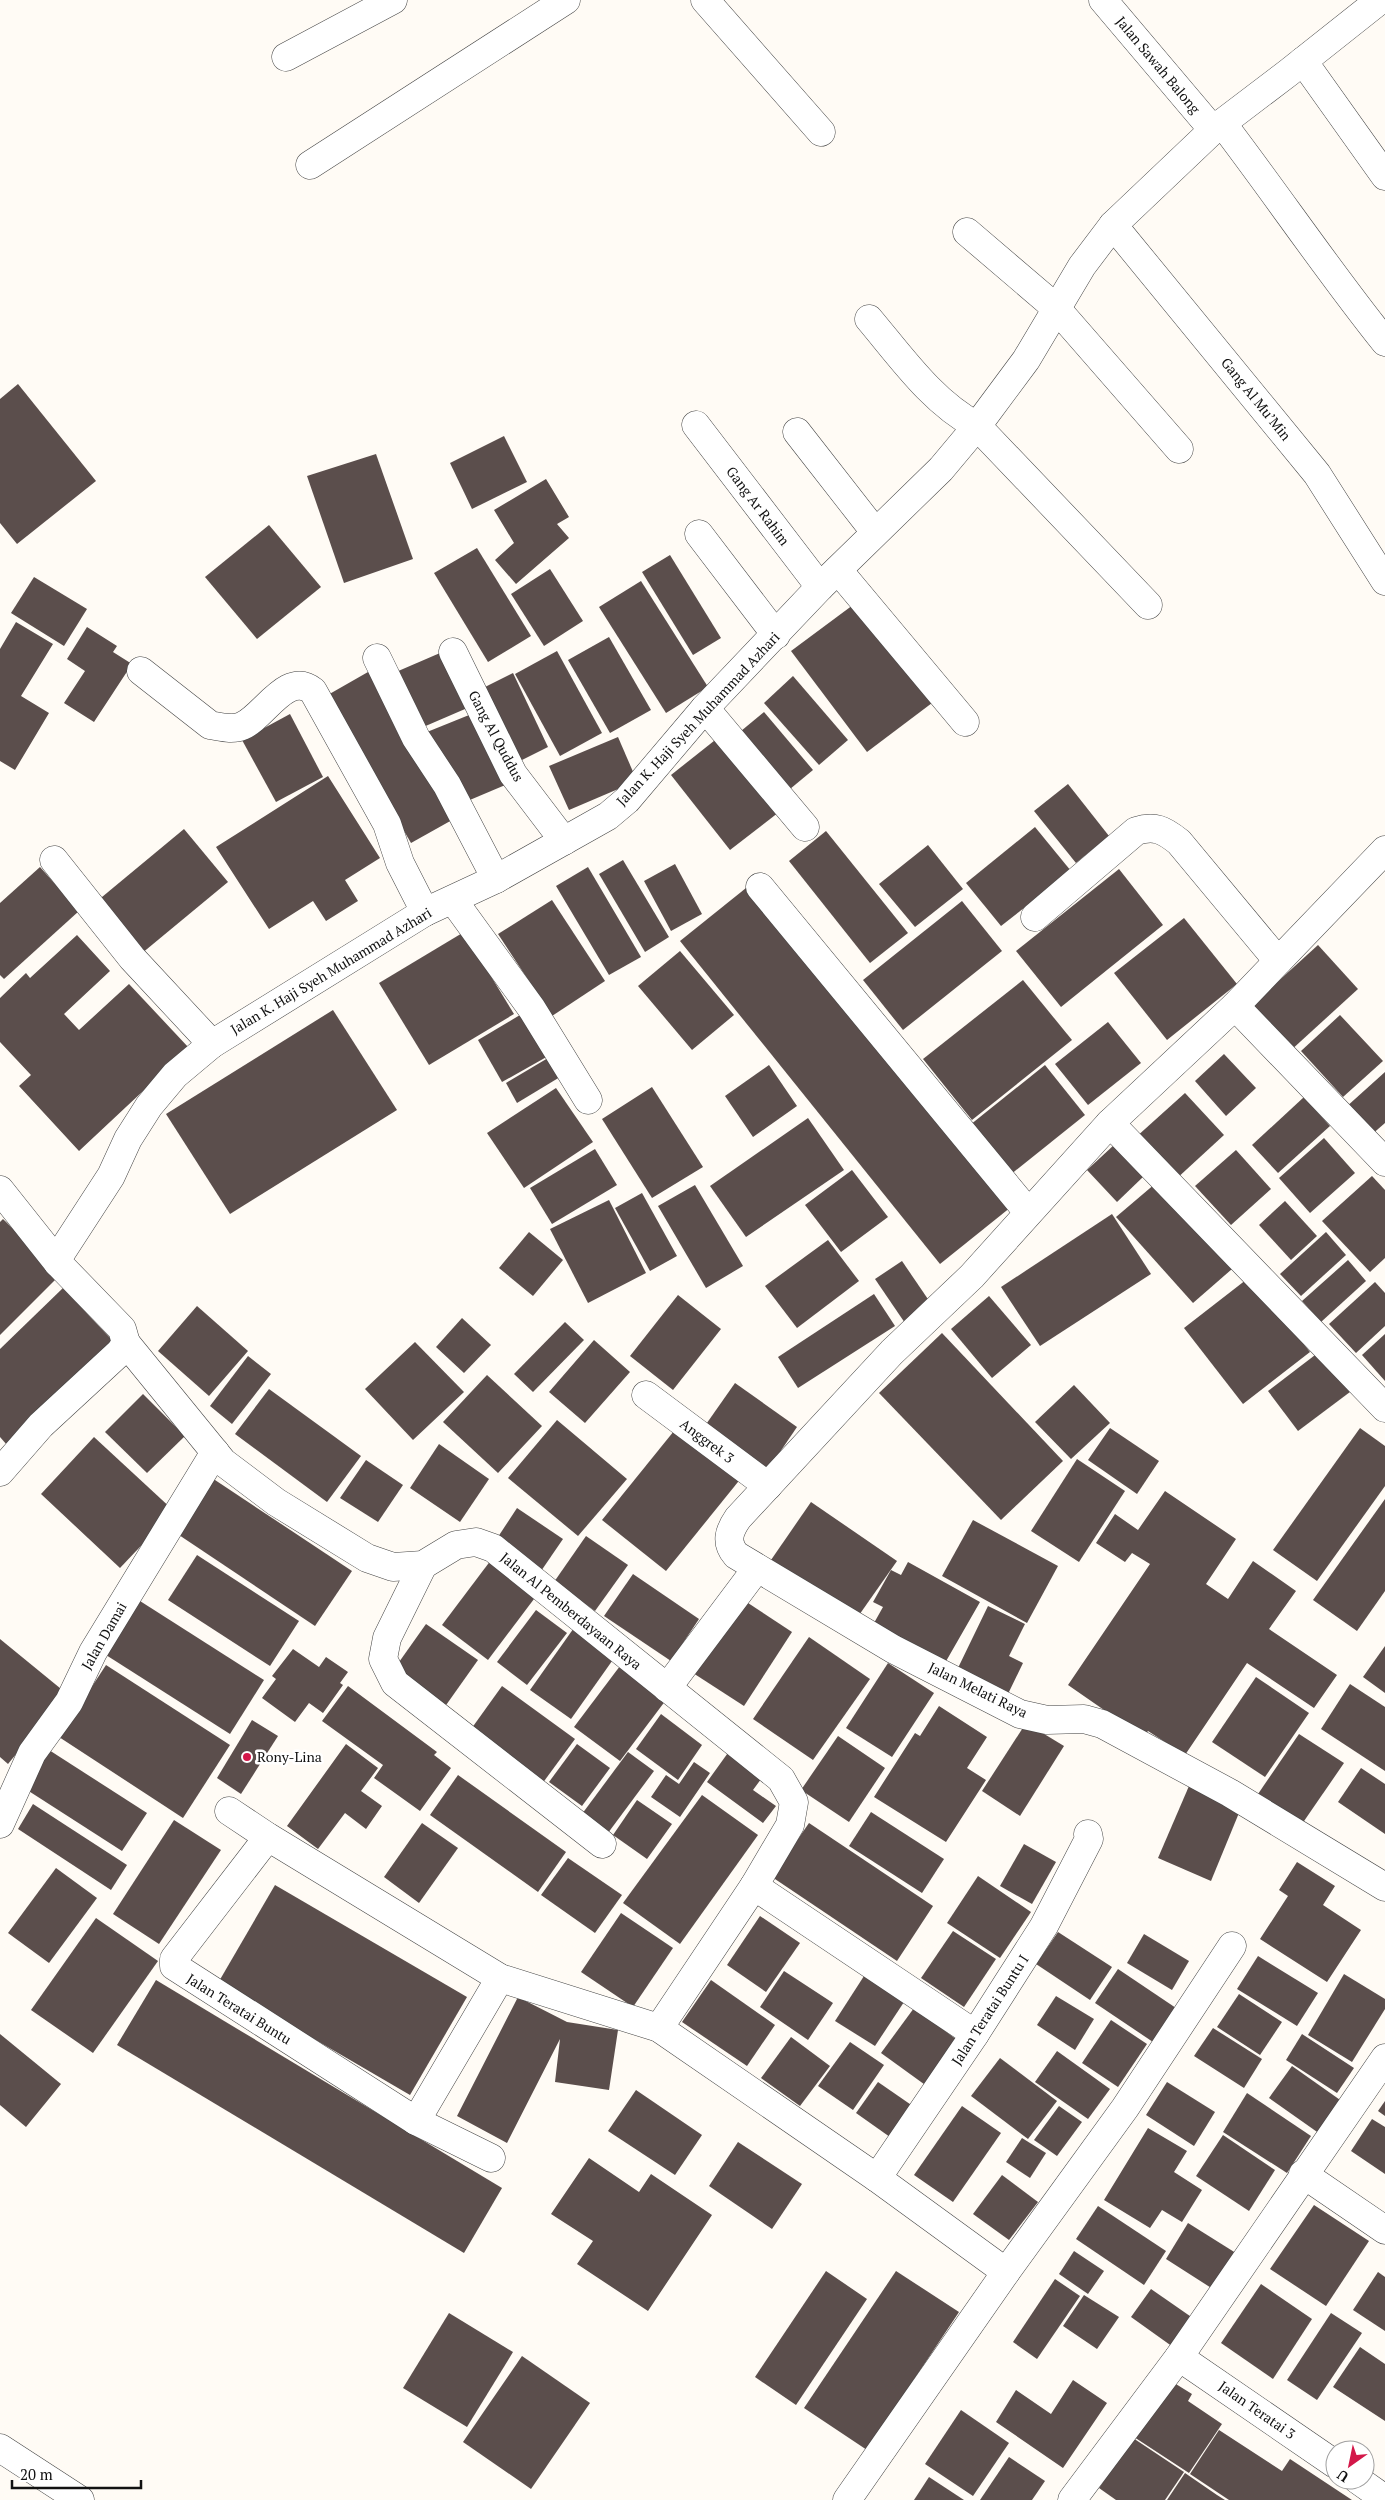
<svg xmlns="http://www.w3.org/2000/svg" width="1385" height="2500" font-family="'PT Serif',serif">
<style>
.building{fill:#5b4e4c}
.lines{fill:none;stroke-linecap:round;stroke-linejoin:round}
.minor-casing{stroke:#444;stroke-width:29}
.minor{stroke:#fff;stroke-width:28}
.poi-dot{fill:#d31749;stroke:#fff;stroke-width:2}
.labels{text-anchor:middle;stroke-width:5;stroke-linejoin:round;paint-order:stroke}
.street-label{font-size:14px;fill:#111;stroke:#fff}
.poi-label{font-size:14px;fill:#111;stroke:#fff;text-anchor:start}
</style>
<rect width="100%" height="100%" fill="#fffbf5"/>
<g class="building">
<polygon points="18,384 96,481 17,544 0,523 0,399"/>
<polygon points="504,436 527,482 472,509 450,463"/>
<polygon points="376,454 413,559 344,583 307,476"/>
<polygon points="546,479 569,517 557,524 569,538 516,584 495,560 514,543 494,510"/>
<polygon points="269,525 321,587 257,639 205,577"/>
<polygon points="477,548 531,636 488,662 434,573"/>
<polygon points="670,555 721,638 693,655 642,572"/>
<polygon points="550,569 583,621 544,646 511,594"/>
<polygon points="34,577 87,609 64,646 11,613"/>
<polygon points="641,581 708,687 666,713 599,607"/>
<polygon points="857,602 932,703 867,752 791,651"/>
<polygon points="16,622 53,644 21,696 49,713 15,770 0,761 0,649"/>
<polygon points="87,627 117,646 113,652 132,664 94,722 64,703 85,671 67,659"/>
<polygon points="609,637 651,710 610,733 568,660"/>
<polygon points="447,650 472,706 414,731 389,675"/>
<polygon points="557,651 602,733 560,756 515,674"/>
<polygon points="375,668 461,815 411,843 326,696"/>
<polygon points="513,673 548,747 516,763 481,689"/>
<polygon points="793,676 848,740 819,765 764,703"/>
<polygon points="479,711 510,783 458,805 427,732"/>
<polygon points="764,712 813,770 784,794 735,736"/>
<polygon points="290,714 323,777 276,802 242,740"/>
<polygon points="724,733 783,809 730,850 671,775"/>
<polygon points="618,737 637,781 569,810 549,766"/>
<polygon points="328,776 380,858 345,880 358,901 326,921 313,901 269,929 216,847"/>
<polygon points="1068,784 1109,836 1076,863 1034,811"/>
<polygon points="1035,827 1071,871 1001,926 966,883"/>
<polygon points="184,829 228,882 141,954 96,902"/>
<polygon points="826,831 908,933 870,963 789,861"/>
<polygon points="928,845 963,889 915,927 879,884"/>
<polygon points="623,860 669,937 645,952 599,874"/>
<polygon points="675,864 702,914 671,931 644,881"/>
<polygon points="40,867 79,911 4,979 0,975 0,903"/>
<polygon points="588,867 641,957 609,975 556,886"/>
<polygon points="1119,869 1163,925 1061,1007 1016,951"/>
<polygon points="751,884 1011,1207 940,1264 680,941"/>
<polygon points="552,900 605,981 552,1016 498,934"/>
<polygon points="962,901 1002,951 903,1030 863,980"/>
<polygon points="1184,918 1237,984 1167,1040 1114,973"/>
<polygon points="464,932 514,1014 429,1065 379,983"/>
<polygon points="77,935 110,971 64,1014 79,1030 129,984 189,1048 79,1151 19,1086 31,1075 0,1042 0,998 26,973 30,978"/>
<polygon points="1318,945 1358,989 1289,1052 1249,1008"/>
<polygon points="680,951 734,1015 692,1050 638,986"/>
<polygon points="1023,980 1072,1040 972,1120 923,1059"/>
<polygon points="333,1010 397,1110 230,1214 166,1114"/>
<polygon points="525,1012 550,1055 502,1082 478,1040"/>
<polygon points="1340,1015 1383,1061 1343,1097 1301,1051"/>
<polygon points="1108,1022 1141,1063 1088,1105 1055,1064"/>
<polygon points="1224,1054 1256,1088 1226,1116 1195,1081"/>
<polygon points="548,1058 560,1077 517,1103 506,1083"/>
<polygon points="769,1065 797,1106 753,1137 725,1096"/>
<polygon points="1045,1065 1085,1115 1010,1175 970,1125"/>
<polygon points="1385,1072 1385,1123 1370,1136 1345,1108"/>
<polygon points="652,1087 703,1167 652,1198 602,1119"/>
<polygon points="556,1088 593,1142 524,1188 487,1133"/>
<polygon points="1185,1093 1224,1135 1174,1181 1135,1138"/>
<polygon points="1304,1097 1330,1126 1278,1173 1252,1145"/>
<polygon points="808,1118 844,1170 746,1237 710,1186"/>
<polygon points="1324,1138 1355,1173 1310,1213 1279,1178"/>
<polygon points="1114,1145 1144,1176 1117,1202 1087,1170"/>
<polygon points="595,1149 617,1185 552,1224 530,1188"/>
<polygon points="1236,1150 1271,1189 1231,1225 1195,1186"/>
<polygon points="852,1170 888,1217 841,1252 805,1205"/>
<polygon points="1372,1176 1385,1190 1385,1258 1370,1272 1322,1221"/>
<polygon points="1156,1183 1232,1269 1193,1303 1116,1217"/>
<polygon points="695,1185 743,1266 706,1288 658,1206"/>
<polygon points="642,1193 677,1256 650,1271 615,1208"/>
<polygon points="609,1200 646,1273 588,1303 550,1229"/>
<polygon points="1285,1201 1317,1236 1291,1260 1259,1225"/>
<polygon points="1112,1214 1151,1274 1040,1346 1001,1287"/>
<polygon points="3,1219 60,1275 0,1335 0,1222"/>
<polygon points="529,1232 563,1260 533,1296 499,1268"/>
<polygon points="1326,1232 1346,1255 1301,1296 1280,1274"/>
<polygon points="828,1240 859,1281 797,1328 765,1286"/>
<polygon points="1348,1260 1366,1281 1321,1322 1302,1301"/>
<polygon points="902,1261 934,1308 907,1326 875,1279"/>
<polygon points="1251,1276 1310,1352 1243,1404 1184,1328"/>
<polygon points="1375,1282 1385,1293 1385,1326 1356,1353 1329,1324"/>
<polygon points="63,1288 114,1342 7,1445 0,1437 0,1349"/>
<polygon points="874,1294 895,1326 798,1388 778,1357"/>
<polygon points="678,1295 721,1329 673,1390 630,1356"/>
<polygon points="989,1296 1031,1345 992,1378 951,1329"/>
<polygon points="197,1306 248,1351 209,1396 158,1351"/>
<polygon points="462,1318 491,1345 464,1373 436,1347"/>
<polygon points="565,1322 584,1340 533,1392 514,1374"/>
<polygon points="942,1333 1063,1461 1001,1520 879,1393"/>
<polygon points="1385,1334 1385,1381 1362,1355"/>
<polygon points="594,1340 630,1372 585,1423 549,1392"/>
<polygon points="415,1342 464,1392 413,1440 365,1389"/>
<polygon points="1319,1352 1350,1392 1298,1431 1268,1391"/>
<polygon points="248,1356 271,1374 232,1424 210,1406"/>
<polygon points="487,1375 542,1426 498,1473 443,1422"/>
<polygon points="735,1383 797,1427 765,1474 702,1430"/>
<polygon points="1074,1385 1110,1423 1071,1459 1035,1422"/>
<polygon points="269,1389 361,1456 327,1502 235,1434"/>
<polygon points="143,1394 185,1436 147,1473 105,1432"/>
<polygon points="557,1420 627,1479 578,1536 508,1478"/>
<polygon points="678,1426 742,1477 666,1571 602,1520"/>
<polygon points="1110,1428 1159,1461 1137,1494 1088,1460"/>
<polygon points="1360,1428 1385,1446 1385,1486 1317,1581 1273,1550"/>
<polygon points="94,1437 174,1511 120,1568 41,1494"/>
<polygon points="439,1444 489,1479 460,1522 410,1488"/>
<polygon points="1077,1459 1125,1491 1079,1562 1031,1531"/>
<polygon points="366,1460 403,1485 378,1522 340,1498"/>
<polygon points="209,1476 352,1571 315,1626 173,1531"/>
<polygon points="1165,1491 1236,1539 1206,1584 1228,1599 1253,1561 1296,1591 1269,1629 1337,1675 1314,1708 1247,1663 1185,1755 1148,1731 1143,1737 1068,1685 1150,1564 1132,1553 1125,1562 1096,1543 1115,1514 1138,1530"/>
<polygon points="1385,1499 1385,1591 1357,1631 1313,1600"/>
<polygon points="811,1502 897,1561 857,1618 771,1560"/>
<polygon points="517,1508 563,1539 539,1574 494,1543"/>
<polygon points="973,1520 1058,1566 1027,1623 942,1576"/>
<polygon points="586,1536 628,1565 595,1611 554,1582"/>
<polygon points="197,1555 299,1621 270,1666 168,1600"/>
<polygon points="491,1560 537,1595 488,1660 442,1625"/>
<polygon points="908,1562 980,1602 945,1663 874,1623 883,1607 873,1602 891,1570 901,1575"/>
<polygon points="633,1574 699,1619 671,1661 604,1616"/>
<polygon points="742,1599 792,1632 744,1706 693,1673"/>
<polygon points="140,1601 264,1680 230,1734 106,1655"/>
<polygon points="988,1606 1025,1624 1009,1656 1023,1663 1007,1696 957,1670"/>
<polygon points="536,1610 567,1633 527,1685 497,1662"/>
<polygon points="426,1624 478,1660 444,1708 392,1672"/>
<polygon points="576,1625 617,1654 571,1719 530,1690"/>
<polygon points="809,1637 870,1679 813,1760 753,1719"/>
<polygon points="0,1639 66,1693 8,1764 0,1757"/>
<polygon points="1385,1646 1385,1693 1363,1677"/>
<polygon points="293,1649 319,1667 326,1657 348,1672 340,1683 343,1685 323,1713 309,1703 295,1722 262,1698 276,1679 272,1676"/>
<polygon points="623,1662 669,1696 620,1761 574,1727"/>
<polygon points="888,1663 934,1693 892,1757 846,1728"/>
<polygon points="106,1665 230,1745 183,1818 59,1737"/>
<polygon points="1256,1677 1309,1713 1265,1777 1212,1742"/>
<polygon points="1350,1684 1385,1707 1385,1771 1321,1729"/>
<polygon points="348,1686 437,1752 434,1755 451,1768 420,1811 374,1778 383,1765 322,1721"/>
<polygon points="502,1686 575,1739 542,1784 469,1732"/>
<polygon points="939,1706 987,1737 967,1768 986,1780 946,1842 874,1797 915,1733 920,1736"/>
<polygon points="661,1714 702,1745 678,1780 636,1749"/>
<polygon points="252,1720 278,1736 241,1794 217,1778"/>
<polygon points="1026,1723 1064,1746 1020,1816 982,1791"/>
<polygon points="1299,1734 1344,1763 1302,1824 1258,1794"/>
<polygon points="838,1736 885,1768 849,1822 801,1790"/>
<polygon points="346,1744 378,1768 361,1791 382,1806 366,1829 345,1813 318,1849 287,1826"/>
<polygon points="577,1744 610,1768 582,1806 549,1782"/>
<polygon points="49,1750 147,1813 122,1851 24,1788"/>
<polygon points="730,1750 764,1775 753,1790 776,1806 763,1823 707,1782"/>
<polygon points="628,1752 654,1771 608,1833 582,1814"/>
<polygon points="694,1762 710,1773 680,1817 651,1797 666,1775 679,1784"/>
<polygon points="1361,1768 1385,1784 1385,1834 1338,1802"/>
<polygon points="458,1775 566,1852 538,1892 430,1815"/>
<polygon points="1189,1786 1241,1808 1211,1881 1158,1858"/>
<polygon points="702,1795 758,1835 680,1944 623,1903"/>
<polygon points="637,1800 672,1824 647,1859 613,1835"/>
<polygon points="33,1804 127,1865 111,1890 18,1829"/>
<polygon points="871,1812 944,1859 922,1893 849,1846"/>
<polygon points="174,1820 221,1850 159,1944 113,1914"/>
<polygon points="422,1823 458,1848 419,1903 384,1877"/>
<polygon points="809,1823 933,1906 897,1961 772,1877"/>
<polygon points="1024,1844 1056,1862 1032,1904 1000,1886"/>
<polygon points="568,1858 622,1895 595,1933 541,1895"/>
<polygon points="1297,1862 1335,1886 1323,1905 1361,1930 1327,1982 1260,1939 1288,1896 1279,1890"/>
<polygon points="56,1868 97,1898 49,1963 8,1933"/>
<polygon points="978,1876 1031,1912 1000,1958 947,1923"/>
<polygon points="275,1885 467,1997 410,2095 218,1983"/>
<polygon points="621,1913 673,1948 633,2007 581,1972"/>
<polygon points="760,1916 800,1943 766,1992 727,1965"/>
<polygon points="96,1918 158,1961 93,2053 31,2010"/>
<polygon points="953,1931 996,1959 964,2007 921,1978"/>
<polygon points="1058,1932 1112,1967 1090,2000 1036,1964"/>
<polygon points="1144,1934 1189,1961 1172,1990 1127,1963"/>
<polygon points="1258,1956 1318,1993 1297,2026 1237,1989"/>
<polygon points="1118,1969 1176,2008 1153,2042 1095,2003"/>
<polygon points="784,1971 833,2003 808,2040 760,2007"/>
<polygon points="1344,1974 1385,1999 1385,2009 1352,2062 1308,2035"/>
<polygon points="864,1976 904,2002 875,2046 835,2021"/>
<polygon points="156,1980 502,2188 464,2253 117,2045"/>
<polygon points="711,1980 775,2025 747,2066 682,2022"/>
<polygon points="1239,1994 1282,2022 1260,2055 1217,2027"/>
<polygon points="1056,1996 1094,2019 1075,2050 1037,2025"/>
<polygon points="518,1997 567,2022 618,2030 609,2090 555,2082 560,2039 507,2143 457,2116"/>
<polygon points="914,2008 960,2042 928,2087 881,2053"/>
<polygon points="1111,2020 1147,2044 1118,2087 1082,2063"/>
<polygon points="1213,2028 1262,2059 1244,2088 1194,2056"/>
<polygon points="0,2034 61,2084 26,2127 0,2105"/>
<polygon points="1302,2034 1354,2068 1337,2093 1286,2060"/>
<polygon points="791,2037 830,2066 800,2106 761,2078"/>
<polygon points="850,2042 884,2065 853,2110 818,2086"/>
<polygon points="1057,2051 1110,2089 1088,2119 1035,2082"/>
<polygon points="1000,2058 1057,2101 1028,2139 971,2096"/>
<polygon points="1292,2066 1343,2102 1320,2134 1269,2098"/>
<polygon points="878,2082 920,2111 897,2142 856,2113"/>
<polygon points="1167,2082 1215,2112 1194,2146 1146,2115"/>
<polygon points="636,2090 702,2135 675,2175 608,2131"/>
<polygon points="1247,2093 1311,2136 1287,2173 1223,2132"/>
<polygon points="1385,2101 1385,2116 1378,2111"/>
<polygon points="962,2106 1001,2133 953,2202 914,2175"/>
<polygon points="1059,2106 1082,2122 1057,2156 1034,2140"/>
<polygon points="1372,2119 1385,2127 1385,2174 1351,2151"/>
<polygon points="1148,2128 1187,2151 1174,2172 1202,2190 1182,2222 1162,2210 1150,2228 1104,2200"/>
<polygon points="1223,2135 1275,2170 1249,2211 1196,2176"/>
<polygon points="1022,2138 1046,2153 1030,2178 1006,2162"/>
<polygon points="738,2142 802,2184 772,2229 709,2186"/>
<polygon points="589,2158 639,2192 651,2174 712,2215 648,2311 577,2264 593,2241 551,2214"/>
<polygon points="1002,2175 1038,2202 1009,2240 973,2214"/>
<polygon points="1314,2205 1369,2241 1326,2306 1270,2269"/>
<polygon points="1098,2206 1166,2251 1144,2285 1076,2239"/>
<polygon points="1188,2223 1239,2255 1216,2291 1166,2259"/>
<polygon points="1074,2251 1104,2271 1088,2294 1059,2274"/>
<polygon points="826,2271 867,2299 796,2405 755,2377"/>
<polygon points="896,2271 959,2312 867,2450 804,2408"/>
<polygon points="1378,2272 1385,2277 1385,2331 1353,2310"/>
<polygon points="1055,2279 1080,2296 1037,2359 1013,2342"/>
<polygon points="1261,2284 1312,2319 1273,2379 1221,2343"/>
<polygon points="1151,2289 1200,2323 1180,2352 1131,2317"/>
<polygon points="1084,2295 1119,2317 1097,2349 1063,2326"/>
<polygon points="449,2313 513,2352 467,2427 403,2388"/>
<polygon points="1331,2313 1362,2333 1317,2400 1287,2380"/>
<polygon points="1360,2347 1385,2364 1385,2421 1333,2387"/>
<polygon points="522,2356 590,2403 531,2489 463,2442"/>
<polygon points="1073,2380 1107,2403 1063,2468 996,2422 1016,2390 1051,2414"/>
<polygon points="1171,2381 1192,2394 1188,2401 1222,2424 1189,2473 1134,2437"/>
<polygon points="961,2410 1009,2443 973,2496 925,2464"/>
<polygon points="1219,2430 1282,2471 1290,2459 1352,2500 1229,2500 1190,2474"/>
<polygon points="1133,2438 1184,2472 1165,2500 1116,2500 1099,2488"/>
<polygon points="1009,2457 1045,2481 1032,2500 980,2500"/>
<polygon points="1185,2473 1217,2495 1225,2500 1167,2500"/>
<polygon points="929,2477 964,2500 914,2500"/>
</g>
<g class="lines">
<g class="minor-casing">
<g id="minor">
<polyline points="705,0 821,132"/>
<polyline points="1103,0 1213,130"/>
<polyline points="286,57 393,0"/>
<polyline points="1303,61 1385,176"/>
<path d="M1222,123C1277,195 1328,271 1385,342"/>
<polyline points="310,165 566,0"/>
<polyline points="1113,225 1317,474 1385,581"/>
<polyline points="967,232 1056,308 1179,449"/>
<path d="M869,319C901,357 932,402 977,426L1148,605"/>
<polyline points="696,425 820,587"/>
<polyline points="797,432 875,532"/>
<polyline points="699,534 776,635"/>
<polyline points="838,570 965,722"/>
<polyline points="453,652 513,774 564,841"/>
<polyline points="377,658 416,738 447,785 496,879"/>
<path d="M141,671L210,725C220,727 233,730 242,726C264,717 287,670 313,691L387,824L400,863L425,912"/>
<polyline points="705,708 805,827"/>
<path d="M1385,850L1235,1006L1110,1123L972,1276L892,1352L738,1518C729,1531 725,1542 736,1555L893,1649L1020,1714L1047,1720L1084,1719L1102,1724L1230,1793L1385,1887"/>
<polyline points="54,860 132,958 212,1044"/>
<polyline points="760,887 1028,1212"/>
<polyline points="453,900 532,1009 588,1100"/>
<path d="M1035,917L1136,831C1155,825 1164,830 1179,842L1278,961"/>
<polyline points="1235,1006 1385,1162"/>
<polyline points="1110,1123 1385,1408"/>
<polyline points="0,1190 58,1263"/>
<polyline points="126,1343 223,1462 276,1502 367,1558 393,1567 423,1565 456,1545 476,1542 493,1548 781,1779 794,1802 790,1825 754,1886 659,2028"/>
<polyline points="646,1395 768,1486"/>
<polyline points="0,1472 41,1425 120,1352 126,1343 122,1329 58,1263 59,1256 111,1176 128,1139 149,1106 175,1075 212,1044 425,912 496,879 608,816 627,800 705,708 820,587 941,469 977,426 1026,360 1082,266 1113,225 1213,130 1288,73 1380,0"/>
<polyline points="423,1565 387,1638 383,1659 395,1683 602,1844"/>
<polyline points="667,1688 757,1568"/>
<polyline points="229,1811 268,1837 500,1978 659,2028 877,2178 1006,2272"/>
<polyline points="0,1824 32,1753 69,1702 93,1652 215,1452"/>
<polyline points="268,1837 174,1959 174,1966 416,2121 491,2158"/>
<polyline points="754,1886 975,2034"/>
<polyline points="416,2121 500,1978"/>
<polyline points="1303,2174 1385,2230"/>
<polyline points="877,2178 975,2034 1044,1926 1089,1839 1088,1834"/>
<polyline points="1179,2357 1335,2464"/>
<polyline points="0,2448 80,2500"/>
<polyline points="1358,2480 1385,2499"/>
<polyline points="847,2500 1006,2272 1125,2108 1232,1946"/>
<polyline points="1072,2500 1179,2357 1385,2058"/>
</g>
</g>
<use href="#minor" class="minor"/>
</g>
<circle class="poi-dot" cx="247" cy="1757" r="5"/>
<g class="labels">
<g class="street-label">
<text transform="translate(1158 65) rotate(50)" y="5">Jalan Sawah Balong</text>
<text transform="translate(1256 399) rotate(51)" y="5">Gang Al Mu’Min</text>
<text transform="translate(758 506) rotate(53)" y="5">Gang Ar Rahim</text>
<text transform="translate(698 719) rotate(-47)" y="5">Jalan K. Haji Syeh Muhammad Azhari</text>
<text transform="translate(496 736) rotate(62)" y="5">Gang Al Quddus</text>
<text transform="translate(331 971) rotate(-31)" y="5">Jalan K. Haji Syeh Muhammad Azhari</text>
<text transform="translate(707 1441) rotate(37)" y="5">Anggrek 3</text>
<text transform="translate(571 1611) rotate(39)" y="5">Jalan Al Pemberdayaan Raya</text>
<text transform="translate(104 1636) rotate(-60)" y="5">Jalan Damai</text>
<text transform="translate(978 1690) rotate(26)" y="5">Jalan Melati Raya</text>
<text transform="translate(239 2009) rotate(32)" y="5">Jalan Teratai Buntu</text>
<text transform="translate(990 2010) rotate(-57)" y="5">Jalan Teratai Buntu I</text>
<text transform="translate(1257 2410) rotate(35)" y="5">Jalan Teratai 3</text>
</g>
<g class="poi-label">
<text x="257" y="1762">Rony-Lina</text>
</g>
</g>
<g transform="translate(1350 2465) rotate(213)"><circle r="24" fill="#ffffff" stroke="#a0a0a0"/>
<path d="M0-4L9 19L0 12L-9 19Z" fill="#d31749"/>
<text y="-8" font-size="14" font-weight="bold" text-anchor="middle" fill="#111111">U</text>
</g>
<path d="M12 2480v8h129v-8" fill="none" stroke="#111111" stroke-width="2.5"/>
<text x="20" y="2480" font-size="15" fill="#111111" stroke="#ffffff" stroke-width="4" paint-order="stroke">20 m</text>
</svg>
